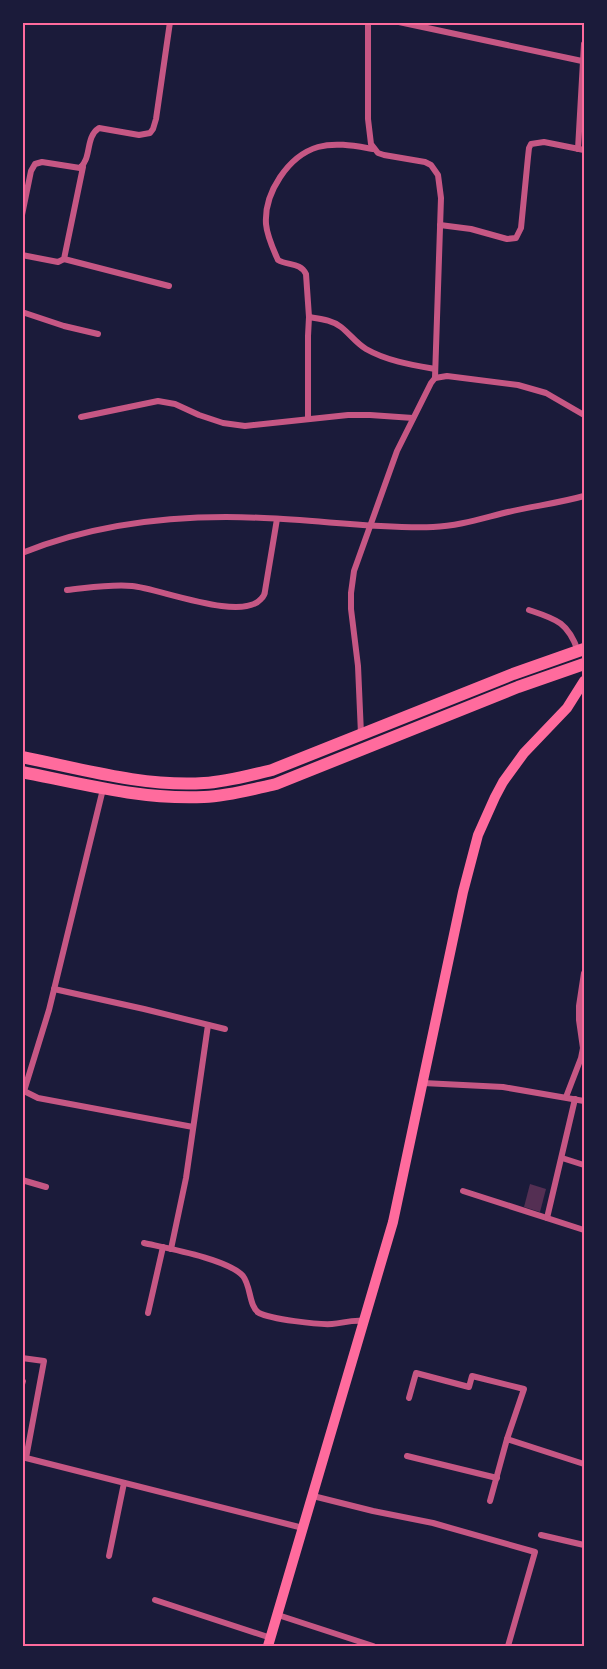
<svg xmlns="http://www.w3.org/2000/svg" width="607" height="1669" font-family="'Asap Condensed',sans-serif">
<rect width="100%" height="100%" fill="#1b1b3a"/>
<!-- building -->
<path fill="#542f53" d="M530,1184L546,1189L540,1212L524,1207Z"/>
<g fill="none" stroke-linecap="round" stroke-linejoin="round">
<!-- service -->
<path stroke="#c65784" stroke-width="4" d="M22,1381H24L22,1388"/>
<!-- minor -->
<g stroke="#c65784" stroke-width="6">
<path d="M368,22V119L371,144L378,153L384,155L425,162L431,165L438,175L441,198L435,378"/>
<path d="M399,22L582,61"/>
<path d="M578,149L584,44"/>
<path d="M22,215L31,171L35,164L42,162L80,168C92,158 85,137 99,128L139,135L150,133L153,129L156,119L170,22"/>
<path d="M440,225L471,229L507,239L516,238L521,228L528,157L529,148L531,144L544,142L584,150"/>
<path d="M22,255L58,262L64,259L83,167"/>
<path d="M64,259L169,286"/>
<path d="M22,312L64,326L98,334"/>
<path d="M309,317C321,319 332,320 341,327C350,334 356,343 366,349C387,361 412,365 435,369"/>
<path d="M81,417L158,401L175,404L199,415L223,423L245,426L348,415H370L413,418"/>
<path d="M308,419V336L309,317L306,274C300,262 288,266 278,260C273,249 267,236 266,224C264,193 288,156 318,147C336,142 355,146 373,149"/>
<path d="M22,553C99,522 182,514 264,518C320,520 377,529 433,527C459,526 483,518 508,512C534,506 559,503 584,496"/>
<path d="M67,590C88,588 110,584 132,586C158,588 241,622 261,599C263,597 265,593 265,591L277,519"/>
<path d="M529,610C556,619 568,622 578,651"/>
<path d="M361,734L358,666L351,609V593L354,571L397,451L431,383L435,378L447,376L518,385L546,393L584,415"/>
<path d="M103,789L49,1010L24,1091L38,1098L193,1127"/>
<path d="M54,989L144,1009L225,1029"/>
<path d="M423,1083L503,1087L584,1101"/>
<path d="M566,1097L581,1058L583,1048L579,1020V1006L584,973"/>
<path d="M562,1158L584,1165"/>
<path d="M22,1180L46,1187"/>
<path d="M463,1191L584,1230"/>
<path d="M547,1218L575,1099"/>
<path d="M144,1243C166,1248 228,1259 243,1276C251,1286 249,1307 259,1313C271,1319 318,1325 332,1324C344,1323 350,1320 363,1321"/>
<path d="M171,1249L186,1178L208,1025"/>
<path d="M148,1313L163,1247"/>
<path d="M22,1358L44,1361L26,1458L303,1528"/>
<path d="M409,1398L416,1373L469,1387L472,1376L524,1389L507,1439"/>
<path d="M407,1456L497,1478"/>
<path d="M313,1496L373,1511L433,1523L535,1552L508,1646"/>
<path d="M490,1501L507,1439L584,1464"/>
<path d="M541,1535L584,1545"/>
<path d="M109,1556L124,1483"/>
<path d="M155,1600L271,1638"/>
<path d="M278,1615L373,1646"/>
</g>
<!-- secondary -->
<path stroke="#ff6b9d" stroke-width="10" d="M268,1646L393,1222L463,892L478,835L495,797L503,782L524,753L567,708L584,681"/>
<!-- trunk -->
<g stroke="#ff6b9d" stroke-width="12">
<path d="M22,757C82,769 144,787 204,783C227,782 250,775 272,770L513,674L584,649"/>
<path d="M22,772C82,784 143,800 204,797C229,796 253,789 276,784L518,687L584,664"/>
</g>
</g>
<!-- border -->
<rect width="607" height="1669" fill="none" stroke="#1b1b3a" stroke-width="48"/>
<rect x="24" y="24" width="559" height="1621" fill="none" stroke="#ff6b9d" stroke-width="2"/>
</svg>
